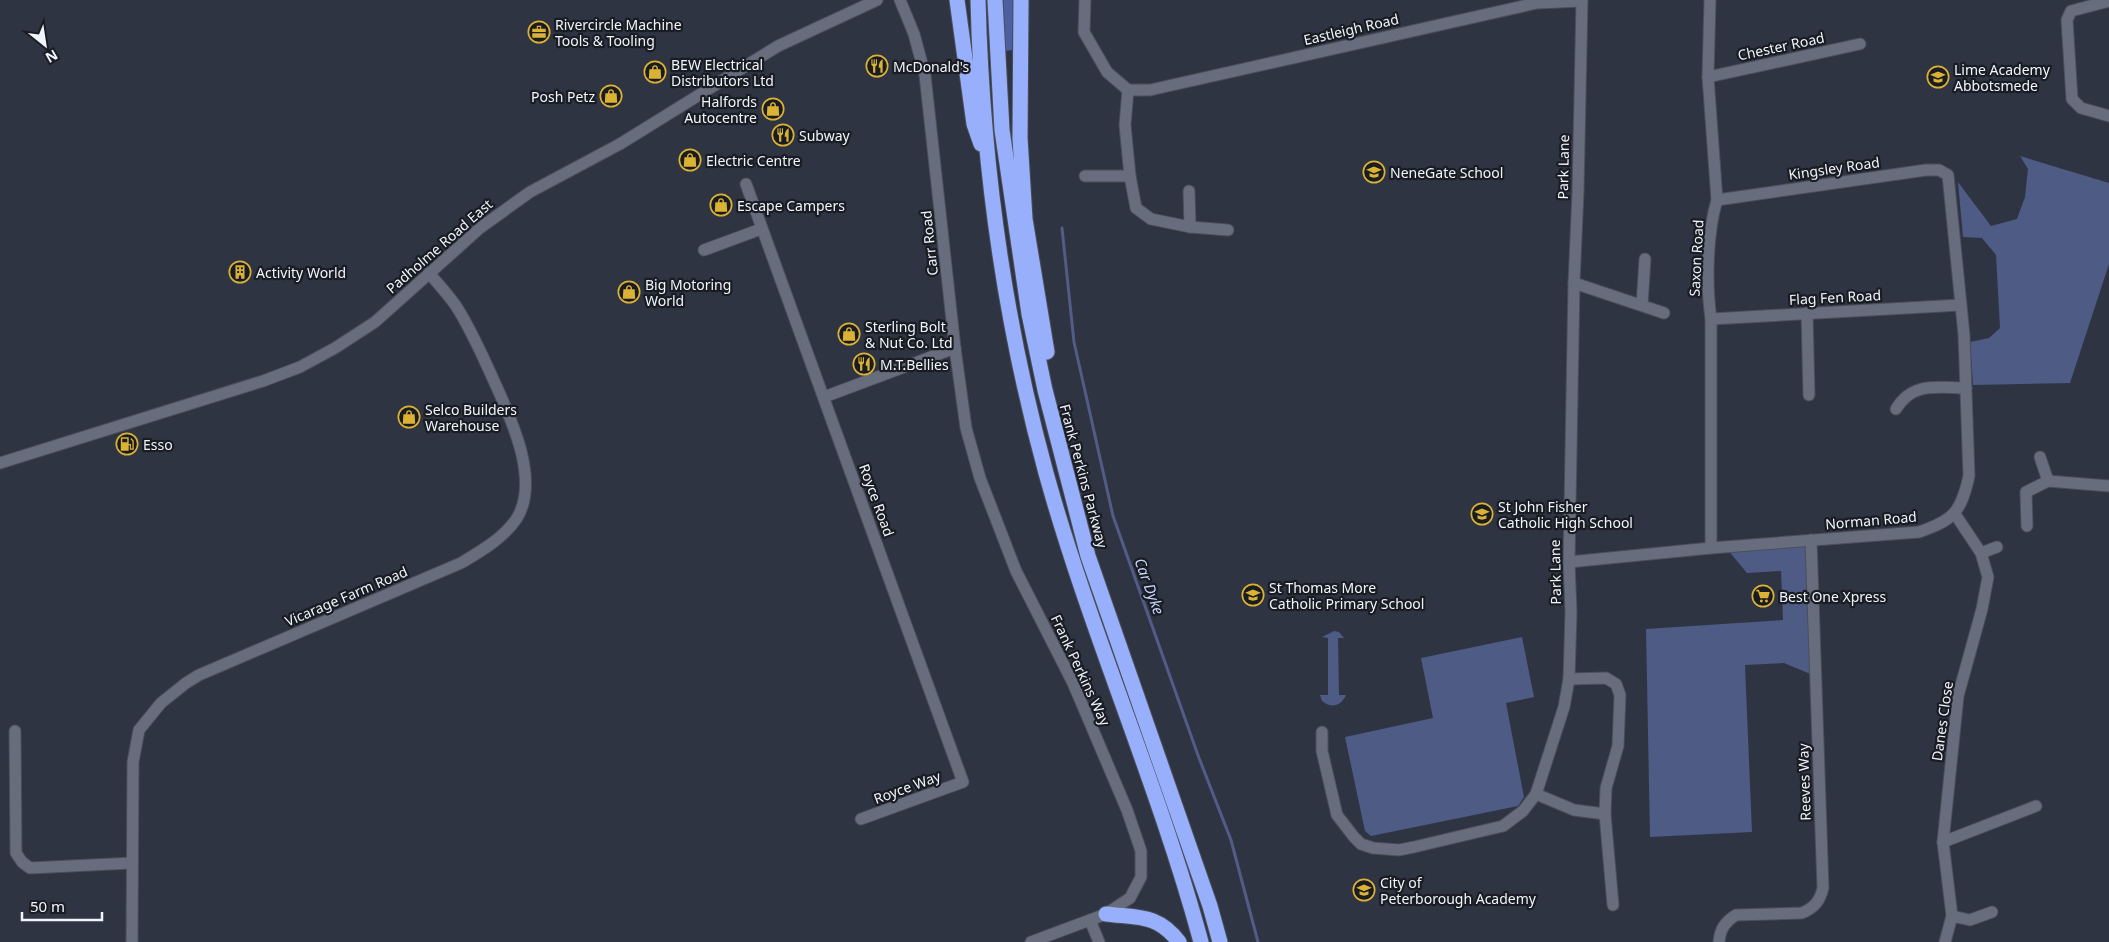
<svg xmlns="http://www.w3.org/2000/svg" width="2109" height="942" font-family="'Noto Sans',sans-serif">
<rect width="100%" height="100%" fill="#2f3442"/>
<!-- green -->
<g fill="#4d5b85">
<path d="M2020,156L2109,183V264L2070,383L1973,385L1970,342L1989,338L2000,328L1996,255L1982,238L1963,237L1958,182L1991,226L2017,219L2025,197L2028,169Z"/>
<path d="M1809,542L1815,676L1784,663L1745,665L1752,832L1650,837L1646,629L1783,620L1781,571L1747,573L1727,549Z"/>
<path d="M1334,631L1339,632L1344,638H1338L1339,695H1346C1341,706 1332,709 1322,701L1320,695H1328V638L1322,637Z"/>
<path d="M1522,637L1534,697L1506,703L1524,797L1518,806L1371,836L1365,831L1345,737L1433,718L1421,658Z"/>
</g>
<!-- forest -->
<path fill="#4b5fa1" d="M1003,0H1014L1012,50L1005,51Z"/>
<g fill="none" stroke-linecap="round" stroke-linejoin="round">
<!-- stream -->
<path stroke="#535b87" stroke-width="3" d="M1062,228L1074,342L1113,516L1199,758L1231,840L1258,942"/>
<!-- minor casing -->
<g stroke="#4b4f5b" stroke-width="13">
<g id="minor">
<path d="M900,0L914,34L925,75L955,348L966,428L980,478L1016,571L1073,683L1127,810L1141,851V877L1130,898L1106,914L1031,942"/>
<path d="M1085,0L1084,32L1107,72L1128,90"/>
<path d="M1710,0L1708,77L1717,200C1707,233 1706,284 1711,319V548"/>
<path d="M2109,1L2071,11L2067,20L2072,99L2081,108L2109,116"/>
<path d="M1708,77L1860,44"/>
<path d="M1128,90H1150L1537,3L1581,1"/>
<path d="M1128,90L1125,125L1130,176L1136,208L1151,219L1190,227L1228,230"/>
<path d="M1085,176H1130"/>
<path d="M746,184L963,782L861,819"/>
<path d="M1189,191L1190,227"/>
<path d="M704,250L761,229"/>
<path d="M1574,283L1664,313"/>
<path d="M1642,305L1645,259"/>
<path d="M1807,313L1809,395"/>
<path d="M1711,319L1960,305"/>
<path d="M824,397L955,348"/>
<path d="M1896,409C1913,381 1937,388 1966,388"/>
<path d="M2040,457L2048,481"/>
<path d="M0,463L263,381L300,367L335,348L375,322L480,228L530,192L620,144L778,46L877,0"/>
<path d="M2027,526L2026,492L2048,481L2109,486"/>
<path d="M1981,553L1997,547"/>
<path d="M1569,562L1711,548L1919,532C1954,520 1961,512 1969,476L1964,335L1948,175L1939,170H1926L1717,200"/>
<path d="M1569,679L1606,678L1616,684L1620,695L1618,746L1606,788L1605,814L1613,905"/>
<path d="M15,731L16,853L22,862L30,868L132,863"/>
<path d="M1322,732V751L1337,815L1354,837L1361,844L1373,848L1399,850L1414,847L1503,826L1523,811L1536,794L1564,707L1569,679L1571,612L1569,562L1574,283L1578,192L1582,0"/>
<path d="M1536,794L1574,810L1605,814"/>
<path d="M1943,842L2036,806"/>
<path d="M1952,916L1970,920L1992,912"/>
<path d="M1090,920L1099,942"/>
<path d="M132,942L133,762L139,730L161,703L186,683L199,675L461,563C481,551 504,538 517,518C542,477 506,408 489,370C479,348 469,326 456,306C448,294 438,284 429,273"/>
<path d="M1719,942C1720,929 1725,922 1736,915L1802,913C1814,908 1820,901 1823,888L1811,540"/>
<path d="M1945,942L1952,916L1943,842L1958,696L1982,609L1988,577L1981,553L1955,514"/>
</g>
</g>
<!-- highway casing -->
<g stroke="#4b4f5b" stroke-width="17">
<g id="highway">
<path d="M957,0L974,124L981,144"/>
<path d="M978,0C982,159 1004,320 1046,473C1090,632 1158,783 1201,942"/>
<path d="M995,0L1002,130L1029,314L1045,390L1088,556L1210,906L1220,942"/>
<path d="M1021,0L1020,138L1025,219L1047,352"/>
<path d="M1106,914C1139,918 1158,914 1179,942"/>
</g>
</g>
<!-- minor -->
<use href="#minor" stroke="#686d7d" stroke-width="11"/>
<!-- highway -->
<use href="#highway" stroke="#98b0fb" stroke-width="15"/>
</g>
<!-- icons -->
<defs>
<g id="office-ring" transform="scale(1.125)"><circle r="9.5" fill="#191c22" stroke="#dbb233" stroke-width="1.5"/><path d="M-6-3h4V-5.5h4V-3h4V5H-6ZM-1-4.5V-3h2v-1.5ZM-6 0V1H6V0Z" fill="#dbb233"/></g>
<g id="restaurant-ring" transform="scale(1.125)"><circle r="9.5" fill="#191c22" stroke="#dbb233" stroke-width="1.5"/><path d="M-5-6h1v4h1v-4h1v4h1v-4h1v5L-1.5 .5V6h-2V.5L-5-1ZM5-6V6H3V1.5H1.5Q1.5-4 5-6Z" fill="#dbb233"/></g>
<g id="shop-ring" transform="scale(1.125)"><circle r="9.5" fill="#191c22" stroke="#dbb233" stroke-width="1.5"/><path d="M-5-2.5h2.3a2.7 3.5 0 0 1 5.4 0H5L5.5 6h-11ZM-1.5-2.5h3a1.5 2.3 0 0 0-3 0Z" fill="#dbb233"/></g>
<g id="school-ring" transform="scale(1.125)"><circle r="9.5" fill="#191c22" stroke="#dbb233" stroke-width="1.5"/><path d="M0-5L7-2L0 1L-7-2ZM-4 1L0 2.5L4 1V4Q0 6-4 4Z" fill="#dbb233"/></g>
<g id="building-ring" transform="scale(1.125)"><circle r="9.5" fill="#191c22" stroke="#dbb233" stroke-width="1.5"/><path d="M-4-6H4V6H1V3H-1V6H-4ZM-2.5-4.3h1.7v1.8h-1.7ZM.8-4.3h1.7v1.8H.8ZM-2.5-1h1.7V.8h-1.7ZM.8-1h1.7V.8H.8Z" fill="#dbb233"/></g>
<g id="fuel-ring" transform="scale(1.125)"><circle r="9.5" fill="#191c22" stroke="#dbb233" stroke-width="1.5"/><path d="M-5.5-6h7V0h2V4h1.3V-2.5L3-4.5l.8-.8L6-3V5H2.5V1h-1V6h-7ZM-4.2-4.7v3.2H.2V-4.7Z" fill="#dbb233"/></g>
<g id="supermarket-ring" transform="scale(1.125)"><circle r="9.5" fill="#191c22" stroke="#dbb233" stroke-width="1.5"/><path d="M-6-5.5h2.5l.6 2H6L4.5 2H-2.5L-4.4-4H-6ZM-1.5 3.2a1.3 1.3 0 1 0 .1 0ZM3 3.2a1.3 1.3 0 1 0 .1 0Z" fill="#dbb233"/></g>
</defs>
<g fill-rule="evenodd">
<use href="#office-ring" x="539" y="32"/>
<use href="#restaurant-ring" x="877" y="66"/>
<use href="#shop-ring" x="655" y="72"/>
<use href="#school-ring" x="1938" y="77"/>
<use href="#shop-ring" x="611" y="96"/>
<use href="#shop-ring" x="773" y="109"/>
<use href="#restaurant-ring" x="783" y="135"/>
<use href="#shop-ring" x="690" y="160"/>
<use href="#school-ring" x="1374" y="172"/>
<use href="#shop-ring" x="721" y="205"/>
<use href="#building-ring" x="240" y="272"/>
<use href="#shop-ring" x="629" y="292"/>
<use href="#shop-ring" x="849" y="334"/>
<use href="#restaurant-ring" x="864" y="364"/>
<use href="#shop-ring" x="409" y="417"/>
<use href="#fuel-ring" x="127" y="444"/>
<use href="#school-ring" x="1482" y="514"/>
<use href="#school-ring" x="1253" y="595"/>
<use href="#supermarket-ring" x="1763" y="596"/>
<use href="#school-ring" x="1364" y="890"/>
</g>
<g text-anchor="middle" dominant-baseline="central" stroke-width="4.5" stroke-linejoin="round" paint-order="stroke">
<!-- poi labels -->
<g font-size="14" fill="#f0f4fd" stroke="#191c22" text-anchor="start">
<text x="555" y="24">Rivercircle Machine<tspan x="555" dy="16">Tools &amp; Tooling</tspan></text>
<text x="671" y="64">BEW Electrical<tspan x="671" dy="16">Distributors Ltd</tspan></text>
<text x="893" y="66">McDonald's</text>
<text x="1954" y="69">Lime Academy<tspan x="1954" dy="16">Abbotsmede</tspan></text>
<text x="595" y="96" text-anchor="end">Posh Petz</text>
<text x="757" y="101" text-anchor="end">Halfords<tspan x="757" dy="16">Autocentre</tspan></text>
<text x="799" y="135">Subway</text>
<text x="706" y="160">Electric Centre</text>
<text x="1390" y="172">NeneGate School</text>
<text x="737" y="205">Escape Campers</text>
<text x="256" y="272">Activity World</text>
<text x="645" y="284">Big Motoring<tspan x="645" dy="16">World</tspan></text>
<text x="865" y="326">Sterling Bolt<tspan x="865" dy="16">&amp; Nut Co. Ltd</tspan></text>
<text x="880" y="364">M.T.Bellies</text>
<text x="425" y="409">Selco Builders<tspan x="425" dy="16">Warehouse</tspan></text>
<text x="143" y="444">Esso</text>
<text x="1498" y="506">St John Fisher<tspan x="1498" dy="16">Catholic High School</tspan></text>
<text x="1269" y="587">St Thomas More<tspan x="1269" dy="16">Catholic Primary School</tspan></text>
<text x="1779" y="596">Best One Xpress</text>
<text x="1380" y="882">City of<tspan x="1380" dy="16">Peterborough Academy</tspan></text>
</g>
<!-- street labels -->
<g font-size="14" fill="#f0f4fd" stroke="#191c22">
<text transform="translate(1351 29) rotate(-13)">Eastleigh Road</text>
<text transform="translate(1781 46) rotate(-12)">Chester Road</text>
<text transform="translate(1563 167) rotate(-89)">Park Lane</text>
<text transform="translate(1834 168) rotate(-8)">Kingsley Road</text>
<text transform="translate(929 243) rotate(-96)">Carr Road</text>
<text transform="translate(439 246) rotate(-41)">Padholme Road East</text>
<text transform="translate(1696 258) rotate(-87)">Saxon Road</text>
<text transform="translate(1835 297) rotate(-3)">Flag Fen Road</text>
<text transform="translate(1084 476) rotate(75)">Frank Perkins Parkway</text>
<text transform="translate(877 500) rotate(70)">Royce Road</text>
<text transform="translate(1871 520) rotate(-5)">Norman Road</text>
<text transform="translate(1555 572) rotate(-91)">Park Lane</text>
<text transform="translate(346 596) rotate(-23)">Vicarage Farm Road</text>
<text transform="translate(1081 670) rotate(65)">Frank Perkins Way</text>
<text transform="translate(1942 721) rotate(-82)">Danes Close</text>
<text transform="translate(1804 782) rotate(-92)">Reeves Way</text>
<text transform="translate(907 787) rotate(-20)">Royce Way</text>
</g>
<!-- water labels -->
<g font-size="15" font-style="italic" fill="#c6d3fa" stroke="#191c22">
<text transform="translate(1150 586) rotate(70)">Car Dyke</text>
</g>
</g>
<!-- north arrow -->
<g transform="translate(45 45) rotate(150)" stroke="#191c22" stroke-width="4" paint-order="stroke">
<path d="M0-4L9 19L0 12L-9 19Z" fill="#f0f4fd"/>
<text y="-8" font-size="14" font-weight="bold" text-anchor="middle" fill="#f0f4fd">N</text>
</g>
<!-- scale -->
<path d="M22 912v8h80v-8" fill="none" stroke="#f0f4fd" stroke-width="2.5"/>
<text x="30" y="912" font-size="15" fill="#f0f4fd" stroke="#191c22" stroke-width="4" paint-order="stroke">50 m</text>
</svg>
